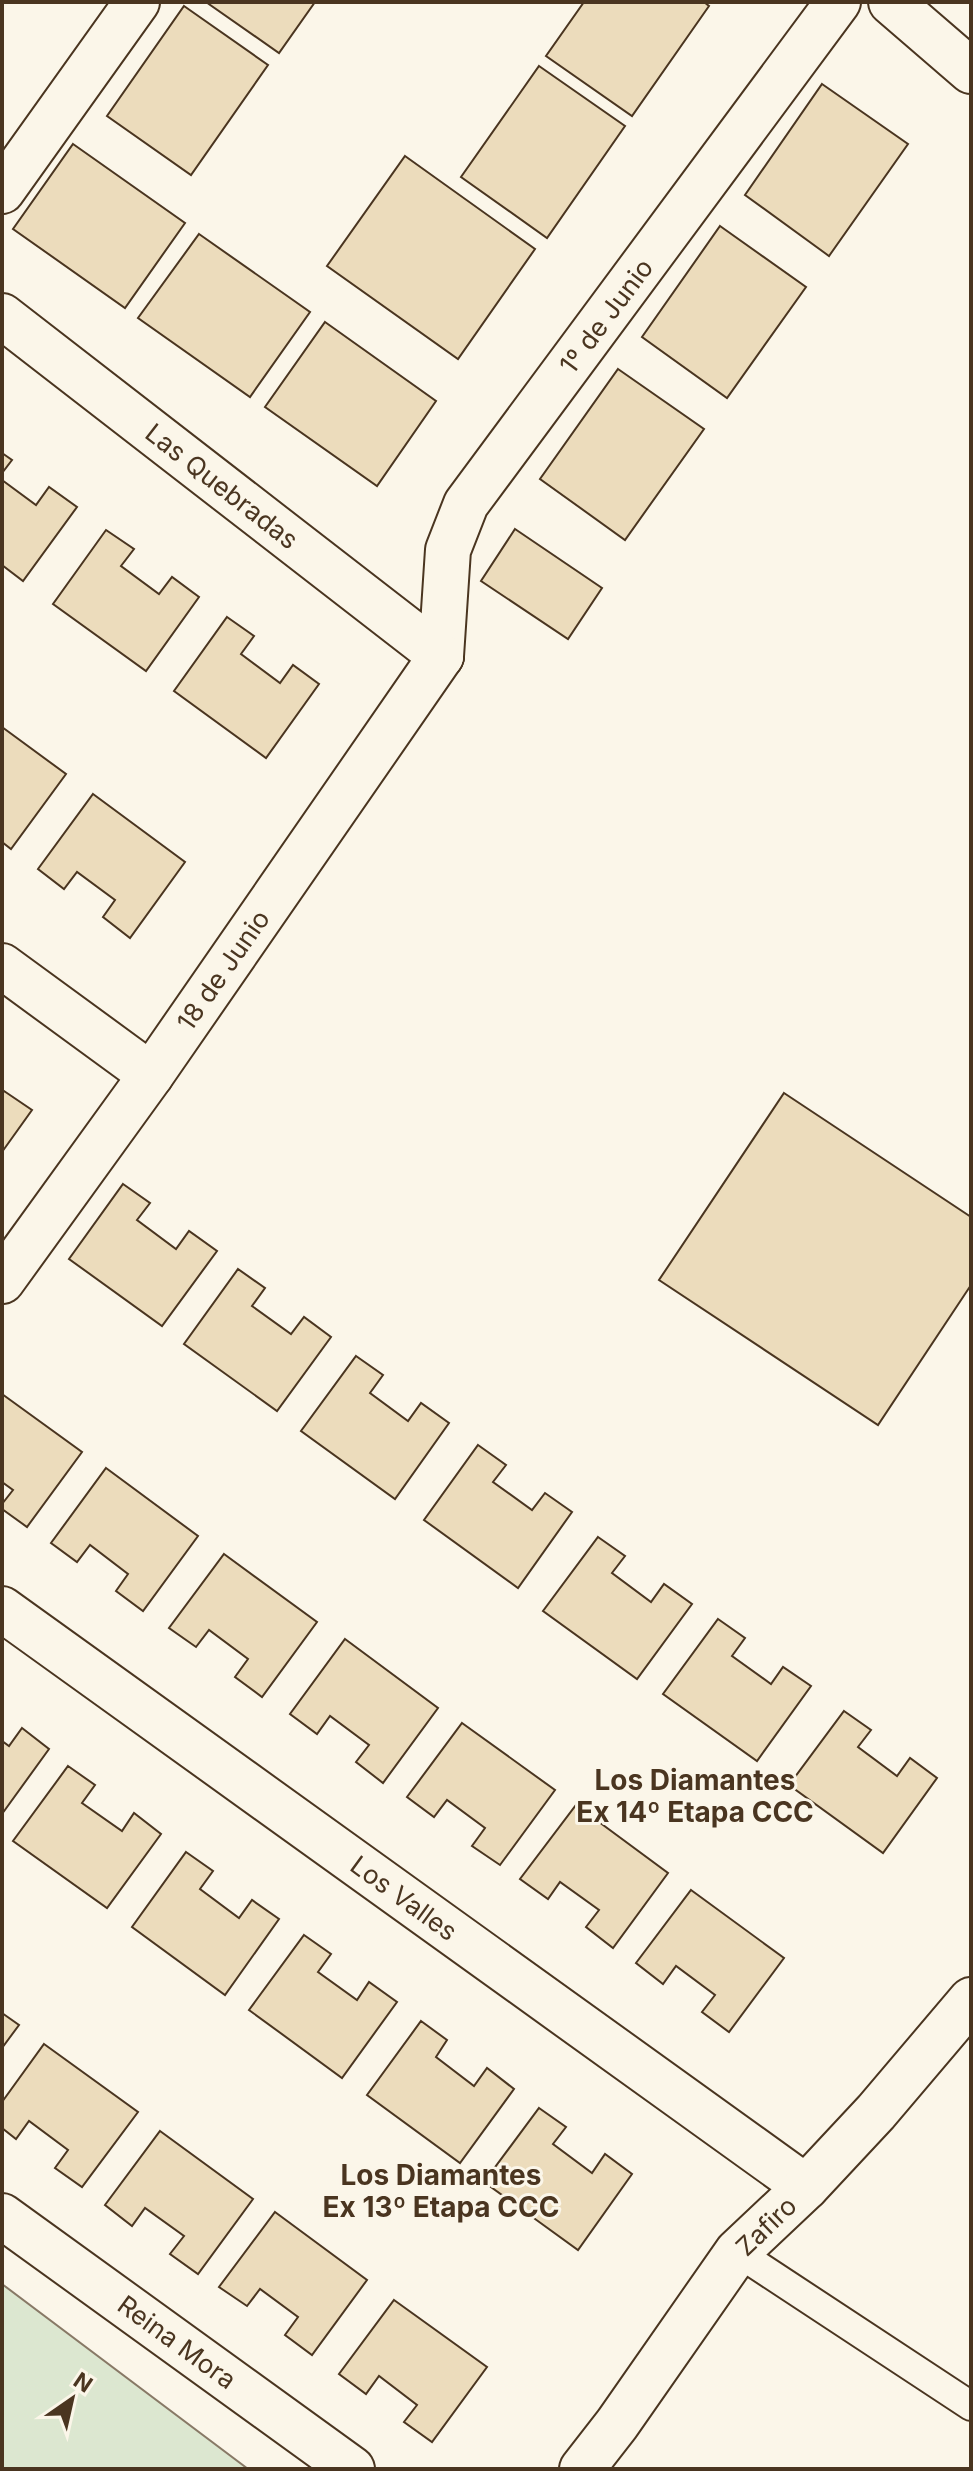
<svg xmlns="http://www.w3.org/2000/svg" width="973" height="2471" font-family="Inter,sans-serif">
<rect width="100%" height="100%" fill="#fbf6e9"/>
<!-- green -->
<path fill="#dce7d0" stroke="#887966" stroke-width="2" d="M2,2284L248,2469H2Z"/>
<!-- building -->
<g fill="#ecdcbc" stroke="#4a3520" stroke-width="2">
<path d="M206,2H315L279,53Z"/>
<path d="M584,2H704L709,6L632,116L546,56Z"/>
<path d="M184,6L268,65L191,175L107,116Z"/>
<path d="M539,66L625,126L547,238L461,177Z"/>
<path d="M822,84L908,144L829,256L745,195Z"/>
<path d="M73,144L185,223L125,308L13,229Z"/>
<path d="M405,156L535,249L458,359L327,266Z"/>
<path d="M720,226L806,287L727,398L642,337Z"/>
<path d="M199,234L310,312L250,397L138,318Z"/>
<path d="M325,322L436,401L377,486L265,407Z"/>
<path d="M618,369L704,429L625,540L540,479Z"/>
<path d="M2,453L12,460L2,473Z"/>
<path d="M2,480L36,505L49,487L77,507L23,581L2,565Z"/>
<path d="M515,529L602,588L568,639L481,581Z"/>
<path d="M106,530L134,549L121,566L159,594L172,577L199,597L146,671L53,604Z"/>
<path d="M227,617L254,636L241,654L280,683L293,665L319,684L266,758L174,691Z"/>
<path d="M2,727L66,774L11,849L2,842Z"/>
<path d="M93,794L185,862L130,938L103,917L115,900L77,872L64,889L38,869Z"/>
<path d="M4,1091L32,1110L2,1152V1094Z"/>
<path d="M784,1093L971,1217V1285L878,1425L659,1280Z"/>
<path d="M123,1184L150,1203L137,1220L176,1249L189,1231L217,1251L162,1326L69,1259Z"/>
<path d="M238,1269L265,1288L252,1306L291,1334L304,1317L331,1337L277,1411L184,1344Z"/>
<path d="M356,1356L383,1375L370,1393L408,1421L421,1403L449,1423L395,1499L301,1431Z"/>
<path d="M2,1394L82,1452L27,1527L2,1509V1504L13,1490L2,1482Z"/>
<path d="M478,1445L506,1465L493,1482L532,1510L545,1493L572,1512L518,1588L424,1520Z"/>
<path d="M106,1468L198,1536L143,1611L116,1591L128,1574L90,1545L77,1562L51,1543Z"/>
<path d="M598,1537L625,1556L612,1573L651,1602L664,1584L692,1604L637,1679L543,1611Z"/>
<path d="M224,1554L317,1622L262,1697L235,1677L248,1659L209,1630L196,1647L169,1628Z"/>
<path d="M718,1619L745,1638L732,1656L771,1684L783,1667L811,1686L757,1761L663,1694Z"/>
<path d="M345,1639L438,1708L383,1783L356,1762L369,1745L330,1716L317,1734L290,1714Z"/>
<path d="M844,1711L871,1730L858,1747L897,1776L910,1758L937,1778L883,1853L789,1785Z"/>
<path d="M462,1723L555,1790L500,1865L472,1846L485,1828L447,1800L434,1817L407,1797Z"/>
<path d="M22,1728L49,1749L2,1814V1741L9,1746Z"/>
<path d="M68,1766L95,1785L82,1803L122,1831L134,1813L161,1834L107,1908L13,1841Z"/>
<path d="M576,1805L668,1873L613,1948L586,1927L599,1910L560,1882L548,1899L520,1879Z"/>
<path d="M186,1852L213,1871L200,1889L239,1918L252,1900L279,1919L225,1995L132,1927Z"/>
<path d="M691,1890L784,1958L729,2032L702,2012L715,1995L676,1966L663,1984L636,1963Z"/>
<path d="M304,1935L331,1954L318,1972L357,2000L369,1982L397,2002L342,2078L249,2010Z"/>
<path d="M2,2013L19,2025L2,2048Z"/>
<path d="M421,2021L447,2040L436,2057L474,2086L487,2068L514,2089L460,2163L367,2095Z"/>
<path d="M44,2044L138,2112L82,2187L55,2168L68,2150L29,2121L16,2139L2,2128V2102Z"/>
<path d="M539,2108L566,2127L553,2144L592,2173L605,2154L632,2174L578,2250L484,2182Z"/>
<path d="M160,2131L253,2199L198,2274L170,2254L184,2236L145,2208L132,2226L105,2205Z"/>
<path d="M275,2212L367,2280L312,2355L285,2335L298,2317L260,2289L247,2306L219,2287Z"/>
<path d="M394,2300L487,2367L432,2442L404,2422L417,2405L379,2376L366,2394L339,2374Z"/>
</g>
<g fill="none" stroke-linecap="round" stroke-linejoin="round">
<!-- lane casing -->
<g stroke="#4a3520" stroke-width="32">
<path id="lane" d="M737,2252L971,2406"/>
</g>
<!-- street casing -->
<g stroke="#4a3520" stroke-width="48">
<g id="street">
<path d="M891,2L971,71"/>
<path d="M2,191L137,2"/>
<path d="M2,316L441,656"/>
<path d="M441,656L448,550L466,504L838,2"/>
<path d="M2,966L151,1075"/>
<path d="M2,1281L151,1075L441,656"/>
<path d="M2,1609L806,2187"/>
<path d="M2,2216L352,2469"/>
<path d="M582,2469L617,2424L737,2252L806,2187L876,2112L971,2000"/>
</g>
</g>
<!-- lane -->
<use href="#lane" stroke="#fbf6e9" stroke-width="28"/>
<!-- street -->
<use href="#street" stroke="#fbf6e9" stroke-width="44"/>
</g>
<g text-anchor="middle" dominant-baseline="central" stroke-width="6" stroke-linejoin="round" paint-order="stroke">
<!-- street labels -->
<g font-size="26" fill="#4a3520" stroke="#fbf6e9">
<text transform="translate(606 316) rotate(-53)">1º de Junio</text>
<text transform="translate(222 486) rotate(38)">Las Quebradas</text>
<text transform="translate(223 970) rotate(-55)">18 de Junio</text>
<text transform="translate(404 1898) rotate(36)">Los Valles</text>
<text transform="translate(766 2226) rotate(-44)">Zafiro</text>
<text transform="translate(177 2342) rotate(36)">Reina Mora</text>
</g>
<!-- neighbourhood labels -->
<g font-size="28" font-weight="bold" fill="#4a3520" stroke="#fbf6e9">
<text x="695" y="1780">Los Diamantes<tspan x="695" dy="32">Ex 14º Etapa CCC</tspan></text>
<text x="441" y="2175">Los Diamantes<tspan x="441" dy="32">Ex 13º Etapa CCC</tspan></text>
</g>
</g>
<!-- border -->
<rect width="973" height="2471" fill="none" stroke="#4a3520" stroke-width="8"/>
<!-- north arrow -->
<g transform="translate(72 2399) rotate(34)" stroke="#fbf6e9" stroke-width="6" paint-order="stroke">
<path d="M0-6L14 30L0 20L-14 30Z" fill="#4a3520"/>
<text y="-12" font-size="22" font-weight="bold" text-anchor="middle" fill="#4a3520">N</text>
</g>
</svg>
